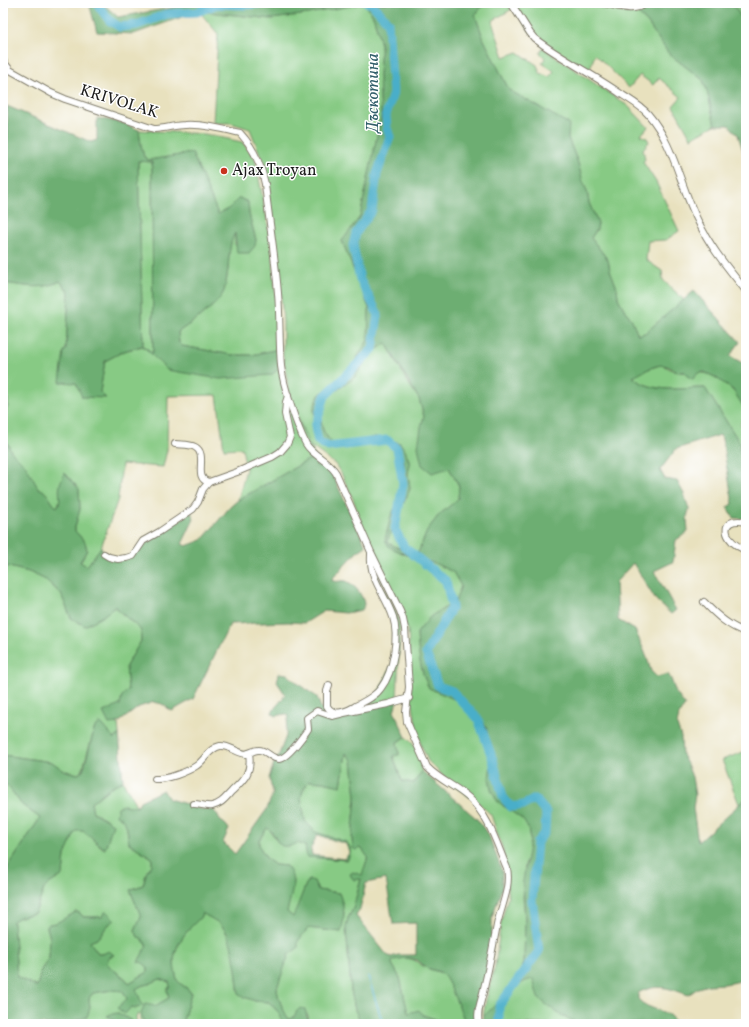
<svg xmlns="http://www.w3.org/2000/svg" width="749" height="1027" font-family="Vollkorn,serif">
<rect width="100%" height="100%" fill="#fff"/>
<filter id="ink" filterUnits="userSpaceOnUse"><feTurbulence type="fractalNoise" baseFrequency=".025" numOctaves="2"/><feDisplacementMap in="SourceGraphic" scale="8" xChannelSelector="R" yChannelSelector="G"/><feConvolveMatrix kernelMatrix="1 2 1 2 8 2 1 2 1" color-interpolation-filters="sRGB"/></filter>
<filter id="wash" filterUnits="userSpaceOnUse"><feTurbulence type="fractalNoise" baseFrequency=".012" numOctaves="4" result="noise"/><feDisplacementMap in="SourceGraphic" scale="16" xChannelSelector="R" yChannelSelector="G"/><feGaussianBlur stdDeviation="0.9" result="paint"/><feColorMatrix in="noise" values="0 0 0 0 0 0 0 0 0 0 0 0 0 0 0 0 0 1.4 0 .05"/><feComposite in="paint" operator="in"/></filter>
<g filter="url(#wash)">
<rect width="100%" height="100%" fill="#e8e1be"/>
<!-- green -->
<g fill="#87ca84" stroke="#527350">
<path d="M365,3L374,18L381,45L379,75L381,117L360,217L342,241L369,308L368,340L354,363L337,381L319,395L314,408L316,436L321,443L338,449L364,446L381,442L391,443L400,451L404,461L403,491L391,516L385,540L400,552L411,557L434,563L453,572L461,586L455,602L431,616L417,633C418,653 420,670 429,688L455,699L462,703L470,709L485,724L489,749L494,756L491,764L503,806L523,819L528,828L530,840L529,851L525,865L523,897L525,920L524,963L519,973L495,1005L483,1017L486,1000L495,966L501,922L508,897L503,850L491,815L481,805L447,781L444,777L428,761L421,745L416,723L412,701L408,630L373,554L353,499L342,475L335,464L309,445L290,398L283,355V322L279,267L264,164L250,129L231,123H213L218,34L199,11L272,19L308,14Z"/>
<path d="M485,3H504L512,9L492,21L504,57L518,52L537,65L540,73L549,77L554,71L542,63L545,58L540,53L543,48L628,106L648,127L641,135L647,138L649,142L643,149L645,159L643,162L656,182L679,231L666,240L648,241L646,260L662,271L663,280L684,300L645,333L638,335L635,330L632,320L624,309L618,298L617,288L610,270L608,260L591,238L597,229L598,223L589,203L587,191L583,182L578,163L568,138V124L509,90L484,40L475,15Z"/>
<path d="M513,3H579L620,12L638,14L647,22L669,54L703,80L707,91L715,125L691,138L673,106L681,97L659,78L653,85L640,75L629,88L595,54L589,72L546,46L530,32Z"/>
<path d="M732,3H746V25Z"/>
<path d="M139,130L205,134L242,142L255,158L267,220L273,258L279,349L252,355H233L182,346L179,343L178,332C194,321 212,310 223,293C226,287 227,276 228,269C229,256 229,243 235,232V245L256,240L249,214L248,202L239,198L228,209L218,214L192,153L149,160L144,157L141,145Z"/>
<path d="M3,131H8L5,161L3,160Z"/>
<path d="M138,161L152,162L153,353L147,349L167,370L279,369L284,393L315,456L238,500L246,469L242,448L224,449L217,395L168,396L167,450L163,467L122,464L118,499L101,547L87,566L80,563L87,550L85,542L75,531V527L80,509L79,489L64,472C64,478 61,483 60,489C59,495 61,498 58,505L56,507C49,500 48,491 38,488L19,460L11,451L5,437V412L8,406L5,395H3V283C24,285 41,291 60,281L69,292L66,350L76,383L105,398L100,392L105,361L124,351L143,346Z"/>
<path d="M386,343L407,381L419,399L424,417L421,427L449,468L459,486L458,499L439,515L428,529L418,553L409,552L392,545L388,542V539L410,489L408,473L410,464L408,457L400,443L375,437L350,443L334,444C317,429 320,416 326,396L337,390L354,378L371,354Z"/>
<path d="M660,365C667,366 669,369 674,371C678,373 698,373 703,373C711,373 726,384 732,390C738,395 742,404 746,411V414L740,424L746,431V460H744L739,449L740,443L705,388C682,388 653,394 633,377L646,370Z"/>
<path d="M3,565L13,568L29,572L46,580L61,594L71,618L85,625L103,616L116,606L118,610L141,630V641L126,666L128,690L122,696L120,705L109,723H118L119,734L115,739L95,727L82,771L78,774L63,770L52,762L3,755Z"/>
<path d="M373,565L396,612L400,626L397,701L358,708L377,695L393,662L395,620L375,576Z"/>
<path d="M406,737L413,744L421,760L420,766L422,771L414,783L402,781L393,756L399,754L397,742Z"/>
<path d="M746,751V798L739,804L722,760Z"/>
<path d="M346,753L352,760L356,797L352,838L353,848H361L368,857L362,875L353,873L361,879L353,909L348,918L346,928L351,990L355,1010L362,1024H309L308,1015L297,1011L293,1019H289C284,1014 277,996 277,988L289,953L308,928L341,932L344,913L339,893L317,890L314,881L306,884L294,918L287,912L291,894L293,881L286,866L275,865L267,859L259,846V840L267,828L269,829L279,844L298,843L306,846L307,857L348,860C350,853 352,847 346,842L315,832L305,821L301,797L303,790L309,781L323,782L341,786Z"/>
<path d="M123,781L137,807L123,819L126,823L129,843L152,858V865L147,871L143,885L130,890L141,916L135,930L138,937L141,938L148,945L143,953L142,962L148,968V972L129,983C123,974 112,971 106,963L109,957L114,955L98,953L89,942L97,939L109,924L115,920L102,917H83L80,913L76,912L56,924H49L47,927L50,938L49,958L41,970L38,987L17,977L13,921L20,917L35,913L44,889L49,884L63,875L65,855L76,830L83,831L104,849L106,819L93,812L91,803L112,786Z"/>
<path d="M3,784L8,786L22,805L40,818L3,875Z"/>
<path d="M202,913C208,917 218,921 222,926C236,945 236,973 239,995L255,1001L269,1002L280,1014L282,1024H182L191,993C188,987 181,986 177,980C176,978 176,974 175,971C170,949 185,932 200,918Z"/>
<path d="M405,958C417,959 418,964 427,968C433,971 440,971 444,976C449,981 465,1018 466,1024H449L423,1015L408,1014L400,978L392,964L393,960Z"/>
<path d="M160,979L169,982L170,986L167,990L169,998L141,1014L146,1024H143L138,1013L136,1018L137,1024H133L132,1021L118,1013L108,1016L114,1019L115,1024H68L77,1020L82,1019L90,1008L89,998L93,993L112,990H123L131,1007L137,1008L136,989L141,986L149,984Z"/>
<path d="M533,979L556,1012L579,1024H499C501,1018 501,1011 503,1005C507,992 520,981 533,979Z"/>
</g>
<!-- forest -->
<g fill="#6dae72" stroke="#446547" fill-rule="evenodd">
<path d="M89,3H102L118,17L200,3H365L308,14L272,19L199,11L134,34L97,32Z"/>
<path d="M365,3H485L475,15L484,40L509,90L569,124L568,138L578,163L583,182L587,191L589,203L598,223L597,229L591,238L608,260L610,270L617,288L618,298L624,309L632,320L638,335L645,333L694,291L740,342L730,356L746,365V411L733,390L715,377L704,372L698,373L693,379L687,376L685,372C672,372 676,370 667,366C657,362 642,373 633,377C652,394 682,388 705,388L740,443L739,449L744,460H746V519L734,518L727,507L733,504L722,439L720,435L676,449L660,470L665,479L677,481L684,494L689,509L687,517L688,532L676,540L673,562L654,571L676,610L671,614L655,599L633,563L616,582L618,620L635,630L646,655L651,671L657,677L668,674L671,679L676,693L685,705L679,715L677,725L681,737L682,755L687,764L692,777L695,795L693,808L698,842L746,798V980L725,984L708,985L698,988L688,995C669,988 657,983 638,993V999C649,1012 670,1008 676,1024H579L556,1012L538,998L533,979C520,981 507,992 503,1005C501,1011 501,1018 499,1024H484L483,1017L495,1005L519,973L524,963L525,920L523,881L530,839L528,828L523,820L497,801L491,789L489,778L491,764L494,756C487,745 489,737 486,726C484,722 480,720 477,717C460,699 450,698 429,688C420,670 418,653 417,633L431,616L455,602L461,586L453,572L434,563L411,557L389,547L385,540L391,516L403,491L404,461L400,451L391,443L381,442L364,446L338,449L324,448L316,436L314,408L319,395L337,381L354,363L368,340L369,308L342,241L360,217L381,117L379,75L381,45L374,18ZM386,343L419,399L424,416L421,427L418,447L422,465L432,473L449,468L459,486L458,499L439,515L428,529L418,553C407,550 398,551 388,542V539L410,489L408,473L410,464L405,450L400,443L387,439L375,437L350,443L334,444C317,430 320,416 326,396L337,390L354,378L371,354Z"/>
<path d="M652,3H732L746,25V160L738,135L729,125H715L707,91L703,80L669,54L647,22L638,14L648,8Z"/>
<path d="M7,106L91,142L97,140V118L123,123L139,130L141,145L144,157L149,160L192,153L218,214L228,209L239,198L248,202L249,214L256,240L255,246L249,253H237L235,233C229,244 229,257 228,269C227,276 226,284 224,291C218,306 191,323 178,332L179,343L182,346L233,355H252L279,349V369L271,375L220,379L167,370L145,348L141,346L124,351L105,361L100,392L106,398L82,397L76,383L60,382L64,351L66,350L69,292L60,281C41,291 24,285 3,283V160H5L8,131ZM138,161L152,162L153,353L143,346Z"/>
<path d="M3,395H5L8,400V406L5,413V437L11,451L26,466L38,488C48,491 49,500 56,507L59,505C61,497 58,492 60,484C61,479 64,477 64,472L79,489L80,509L75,527V531L85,542L87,550L80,562L87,566L101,547L104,552L118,559L126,558L142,546L191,512L194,519L182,544L186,546L202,540L230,507L238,500L315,456L331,472L366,546L357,552L331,580C336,583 341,580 346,581C354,584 363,595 364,604C364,604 363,609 362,610L346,613L324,611L305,623L288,622L230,624L193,699L172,711L162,704L154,702L139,707L118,723L109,724L103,712L120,705L122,696L128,690L126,666L141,641V630L118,610L116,606L103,616L85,626L71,618L61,594L46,580L29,572L13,568L3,565Z"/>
<path d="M279,673L287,674L301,686L317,697L321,708L333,716L397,701L394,711L406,737L397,742L399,755L393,756L402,781L414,783L422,771L477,819L489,836L502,871V888L492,917V950L476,1024H466L450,986L444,975L440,972L427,968L417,960L410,958H405L393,960L392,964L400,978L408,1013L419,1010L423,1015L449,1024H362L355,1010L351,990L346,928L348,918L353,909L361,879L354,880L352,878L350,874L353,872L362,875L368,857L361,848L355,850L353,848L352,838L356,797L352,760L346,753L341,786L323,782L309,781L303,790L301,797L305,821L315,832L346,842C352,847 350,854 348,860L307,857L305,846L298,843C274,854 280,836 267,828L259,840V846L267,859L275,865L286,866C299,879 290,897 287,912L293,917L306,884L309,880L314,881L318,890L339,893C345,907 345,918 341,932L308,928L298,941V948L289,954L277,988C277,996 284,1013 289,1019L293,1018L297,1011L300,1008L305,1009L309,1024H282L280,1014L269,1002L255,1001L239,995C237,979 234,935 220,924C215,920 208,917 202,913L200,918C185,932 170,949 175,971C176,974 176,978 177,980C181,986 188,987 191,993L182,1024H146L141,1014L145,1004L155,1006L169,998L167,990L170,986L169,982L160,979L149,984L141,986L136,989L143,1006L137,1008L131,1007L125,1014L117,1008L127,999L123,991L112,990L93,993L89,998L90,1008L87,1017L77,1020L68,1024H3V875L40,818L22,805L8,786L3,784V755L52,762L63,770L78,774L83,771L95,727L101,723L115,739L119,734L123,781L112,786L91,803L93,812L113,824L105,849L83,831H76L65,855L63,875L49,884L44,889L35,913L20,917L13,921L17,977L37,987L41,970L49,958L50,938L47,927L49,924L56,923L76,912L80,913L83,917H102L106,911L115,920L109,924L97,939L90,942L98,953L102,954L109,951L114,955L109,957L107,963C112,971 122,974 129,983L148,972V968C145,964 142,962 138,962L147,945L141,938L138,937L135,930L141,916L130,890L143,885L147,871L152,865V858L129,843C127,830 129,822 116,815L118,807L123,805L137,807L140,801L163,790L169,799L193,806L199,809H213L222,822L225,824L229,829L223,842L235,854L267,809L273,793L269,778L274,763L278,757L286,736V728L289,716L285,714L276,716L272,713C276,704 282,702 285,694L277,682ZM317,835L346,844L349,853L345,859L312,855L311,849ZM386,879L393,924L416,923V955H398L391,957L387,955L356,916L360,909L366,883Z"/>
<path d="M118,1013L132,1021L133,1024H115L114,1019L107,1016L111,1014Z"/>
</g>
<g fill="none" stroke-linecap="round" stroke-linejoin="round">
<!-- stream -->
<path stroke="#4aaec9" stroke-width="1.5" d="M368,976L383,1024"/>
<!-- river -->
<g stroke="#4aaec9" stroke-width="9">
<path d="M99,3L100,8L110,21L120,27L137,25L167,14L197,12L217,4L244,5L265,3"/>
<path d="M368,3L372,4L388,22L393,93L386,115L387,128L390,137L377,174L372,210L356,233L353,245L360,280L378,314L373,349L325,396L315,427L318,441L328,447L387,440L397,448L403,484L395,529L404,547L446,581L452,607L426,653L438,686L452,691L478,719L493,760L503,797L511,807L524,805L535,799L546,812L545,832L537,842L532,900L539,951L499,1006V1024"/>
</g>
</g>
</g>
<g filter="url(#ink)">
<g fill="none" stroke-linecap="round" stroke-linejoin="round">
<!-- minor casing -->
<g stroke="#827e6d" stroke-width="8">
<g id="minor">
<path d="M511,3L530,33L534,38C561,59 593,74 621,94C630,100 641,106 648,114C674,144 680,186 698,221C710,247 728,268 746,291"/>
<path d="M604,3C618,6 634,13 646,3"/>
<path d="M3,61L10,70L51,93L65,99L154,129C165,129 175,125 185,125C203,124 223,129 240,133C254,148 261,164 265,184C269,220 275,256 278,293C280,317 279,342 281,366C283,385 297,427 306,444C313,456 328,460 336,473L371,552L400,611L403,619L405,629L409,687L406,712L407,722L427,767C439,780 456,786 469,798C489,816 497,845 507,868C511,888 501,906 497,925C493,946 489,967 484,988C482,1000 476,1011 479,1024"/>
<path d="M175,444C181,445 189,444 195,447C209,454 192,479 209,482"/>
<path d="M746,522C717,516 723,542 746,550"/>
<path d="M104,554L109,557L118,559L126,558L133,556L143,541L159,532L193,509L198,502L203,489L209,482L237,472L272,457L280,452L287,444L290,437L285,414L286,402L288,396"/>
<path d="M704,602C716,615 729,627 746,632"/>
<path d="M329,685L327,691V706C333,717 345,712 354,707C363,702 375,697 381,688C394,671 399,636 393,617C385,593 369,580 371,554"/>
<path d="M155,779C166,780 187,772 196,766C205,760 209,748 220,746C229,745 237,753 246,754C250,753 254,750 258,750C266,749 271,759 279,759C287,758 301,739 306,732L308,729L307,718L317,711L332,716L344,713L388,704L409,698"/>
<path d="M194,804C200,804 207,807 212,806C222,804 226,797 232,791C245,779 252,772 249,753"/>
</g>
</g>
<!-- minor -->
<use href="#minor" stroke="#fff" stroke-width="6"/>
</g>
</g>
<!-- markers -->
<circle fill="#c8321e" stroke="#fff" stroke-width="1.5" cx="224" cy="171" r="4"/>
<g text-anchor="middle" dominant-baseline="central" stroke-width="3" stroke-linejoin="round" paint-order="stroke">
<!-- street labels -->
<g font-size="16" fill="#1c1c1c" stroke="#fff">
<text transform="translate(119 102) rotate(17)">KRIVOLAK</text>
</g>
<!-- poi labels -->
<g font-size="16" fill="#1c1c1c" stroke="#fff" text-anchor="start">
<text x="232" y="171">Ajax Troyan</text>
</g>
<!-- water labels -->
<g font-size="17" font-style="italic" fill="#315e6a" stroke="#fff">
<text transform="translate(373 93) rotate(-90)">Дъскотина</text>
</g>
</g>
<!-- margin -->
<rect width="749" height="1027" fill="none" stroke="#fff" stroke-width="16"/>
</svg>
